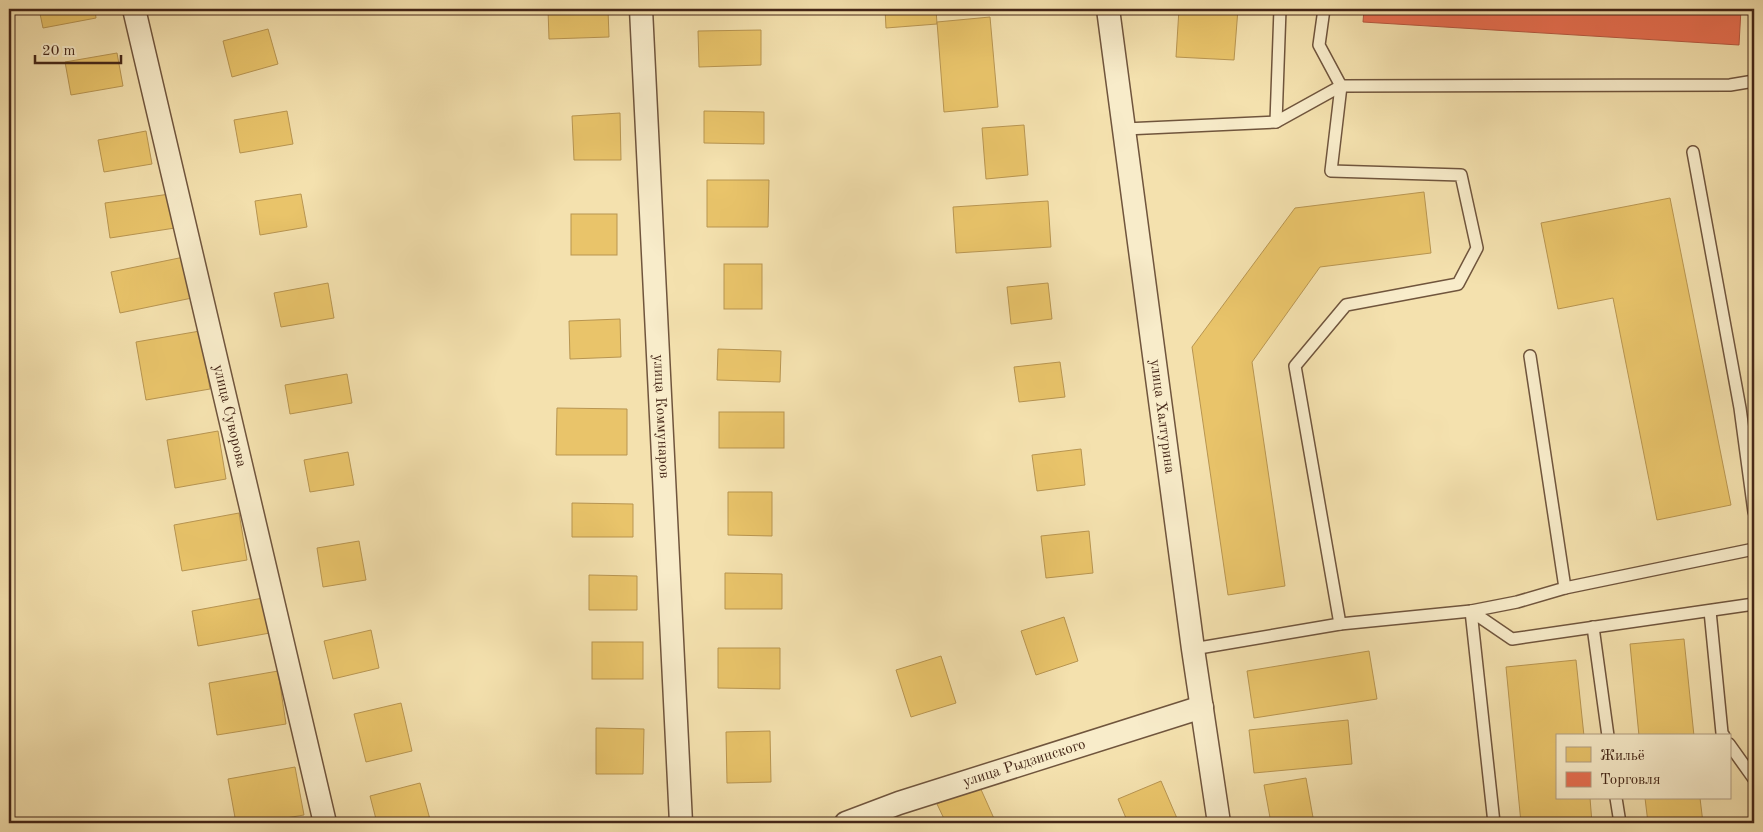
<svg xmlns="http://www.w3.org/2000/svg" width="1763" height="832" font-family="'Old Standard TT',serif">
<rect width="100%" height="100%" fill="#f4e1ae"/>
<filter id="stains"><feTurbulence type="fractalNoise" baseFrequency=".004" numOctaves="4"/><feColorMatrix values="0 0 0 0 .2 0 0 0 0 .09 0 0 0 0 .02 0 0 0 .5 -.17"/></filter>
<radialGradient id="worn" r=".72"><stop offset=".6" stop-color="#630" stop-opacity="0"/><stop offset="1" stop-color="#630" stop-opacity=".3"/></radialGradient>
<!-- homes -->
<g fill="#e9c46a" stroke="#b89551">
<path d="M39,9H95L96,18L43,28Z"/>
<path d="M548,9H608L609,37L549,39Z"/>
<path d="M885,9H936L937,24L886,28Z"/>
<path d="M1179,9H1238L1234,60L1176,57Z"/>
<path d="M990,17L998,107L944,112L937,22Z"/>
<path d="M268,29L278,64L232,77L223,41Z"/>
<path d="M761,30V65L699,67L698,31Z"/>
<path d="M117,53L123,86L71,95L65,62Z"/>
<path d="M287,111L293,144L240,153L234,120Z"/>
<path d="M704,111L764,112V144L704,143Z"/>
<path d="M620,113L621,160H574L572,116Z"/>
<path d="M1024,125L1028,175L986,179L982,128Z"/>
<path d="M146,131L152,164L104,172L98,140Z"/>
<path d="M707,180H769L768,227H707Z"/>
<path d="M1424,192L1431,253L1320,267L1252,362L1285,586L1228,595L1192,347L1295,208Z"/>
<path d="M170,194L175,228L110,238L105,203Z"/>
<path d="M301,194L307,227L260,235L255,201Z"/>
<path d="M1670,198L1731,505L1657,520L1613,298L1558,309L1541,223Z"/>
<path d="M1048,201L1051,247L956,253L953,207Z"/>
<rect x="571" y="214" width="46" height="41"/>
<path d="M184,257L192,298L120,313L111,272Z"/>
<rect x="724" y="264" width="38" height="45"/>
<path d="M328,283L334,318L281,327L274,293Z"/>
<path d="M1048,283L1052,319L1011,324L1007,287Z"/>
<path d="M620,319L621,357L570,359L569,321Z"/>
<path d="M200,331L210,389L146,400L136,342Z"/>
<path d="M718,349L781,351L780,382L717,380Z"/>
<path d="M1060,362L1065,397L1019,402L1014,367Z"/>
<path d="M347,374L352,403L290,414L285,385Z"/>
<path d="M557,408L627,409V455H556Z"/>
<rect x="719" y="412" width="65" height="36"/>
<path d="M218,431L226,479L175,488L167,440Z"/>
<path d="M1081,449L1085,485L1037,491L1032,455Z"/>
<path d="M348,452L354,485L310,492L304,460Z"/>
<path d="M728,492H772V536L728,535Z"/>
<path d="M572,503L633,504V537H572Z"/>
<path d="M239,513L247,560L182,571L174,525Z"/>
<path d="M1089,531L1093,573L1046,578L1041,536Z"/>
<path d="M359,541L366,580L323,587L317,548Z"/>
<path d="M725,573L782,574V609H725Z"/>
<path d="M589,575L637,576V610H589Z"/>
<path d="M263,598L270,633L198,646L192,611Z"/>
<path d="M1064,617L1078,661L1036,675L1021,631Z"/>
<path d="M371,630L379,668L333,679L324,641Z"/>
<path d="M1684,639L1694,736H1639L1630,644Z"/>
<rect x="592" y="642" width="51" height="37"/>
<path d="M718,648H780V689L718,688Z"/>
<path d="M1369,651L1377,699L1254,718L1247,671Z"/>
<path d="M941,656L956,703L911,717L896,670Z"/>
<path d="M1576,660L1584,736H1557V798H1590L1592,823H1521L1506,667Z"/>
<path d="M278,671L286,724L217,735L209,683Z"/>
<path d="M401,703L412,751L366,762L354,714Z"/>
<path d="M1348,720L1352,764L1254,773L1249,730Z"/>
<path d="M596,728L644,729L643,774H596Z"/>
<path d="M770,731L771,782L727,783L726,732Z"/>
<path d="M295,767L304,815L256,823H236L228,779Z"/>
<path d="M1306,778L1314,823H1271L1264,785Z"/>
<path d="M1161,781L1179,823H1128L1118,799Z"/>
<path d="M420,783L431,823H377L370,796Z"/>
<path d="M979,785L996,823H946L937,804Z"/>
<path d="M1645,798H1700L1703,823H1648Z"/>
</g>
<!-- shops -->
<path fill="#e76f51" stroke="#b65940" d="M1364,9H1741L1739,45L1363,22Z"/>
<g fill="none" stroke-linecap="round" stroke-linejoin="round">
<!-- lane casing -->
<g stroke="#70553d" stroke-width="14">
<g id="lane">
<path d="M1324,9L1319,45L1341,86L1331,171L1461,175L1477,248L1458,284L1346,305L1295,366L1340,624"/>
<path d="M1276,122L1280,9"/>
<path d="M1125,129L1276,122L1341,86L1730,85L1754,81"/>
<path d="M1693,152L1740,408L1754,512"/>
<path d="M1565,588L1754,549"/>
<path d="M1710,611L1722,733L1724,736"/>
<path d="M1593,627L1608,736"/>
<path d="M1193,649L1340,624L1471,611L1517,602L1565,588L1530,356"/>
<path d="M1729,744L1754,779"/>
<path d="M1616,798L1620,823"/>
<path d="M1494,823L1471,611L1512,639L1754,604"/>
</g>
</g>
<!-- street casing -->
<g stroke="#70553d" stroke-width="25">
<g id="street">
<path id="s1" d="M134,9L325,823"/>
<path id="s2" d="M641,9L681,823"/>
<path id="s3" d="M1108,9L1193,649L1219,823"/>
<path id="s4" d="M846,823L899,803L1202,707"/>
</g>
</g>
<!-- lane -->
<use href="#lane" stroke="#f8ecca" stroke-width="11"/>
<!-- street -->
<use href="#street" stroke="#f8ecca" stroke-width="22"/>
</g>
<g text-anchor="middle" dominant-baseline="central" stroke-width="5" stroke-linejoin="round" paint-order="stroke">
<!-- street labels -->
<g font-size="15" fill="#442617" stroke="#f8ecca">
<text stroke="none"><textPath href="#s1" startOffset="418">улица Суворова</textPath></text>
<text stroke="none"><textPath href="#s2" startOffset="408">улица Коммунаров</textPath></text>
<text stroke="none"><textPath href="#s3" startOffset="411">улица Халтурина</textPath></text>
<text stroke="none"><textPath href="#s4" startOffset="188">улица Рыдзинского</textPath></text>
</g>
</g>
<!-- margin -->
<rect width="1763" height="832" fill="none" stroke="#f4e1ae" stroke-width="30"/>
<rect x="10" y="10" width="1743" height="812" fill="none" stroke="#442617" stroke-width="2.5"/>
<rect x="15" y="15" width="1733" height="802" fill="none" stroke="#442617"/>
<!-- legend -->
<rect x="1556" y="734" width="175" height="65" fill="#f8ecca" stroke="#b09d82"/>
<rect x="1566" y="747" width="25" height="15" fill="#e9c46a" stroke="#b09d82"/>
<text x="1600" y="760" font-size="15" fill="#442617">Жильё</text>
<rect x="1566" y="772" width="25" height="15" fill="#e76f51" stroke="#b09d82"/>
<text x="1600" y="784" font-size="15" fill="#442617">Торговля</text>
<!-- scale -->
<path d="M35 55v8h86v-8" fill="none" stroke="#442617" stroke-width="2.5"/>
<text x="42" y="55" font-size="15" fill="#442617" stroke="#f8ecca" stroke-width="4" paint-order="stroke">20 m</text>
<rect width="100%" height="100%" filter="url(#stains)"/>
<rect width="100%" height="100%" fill="url(#worn)"/>
</svg>
